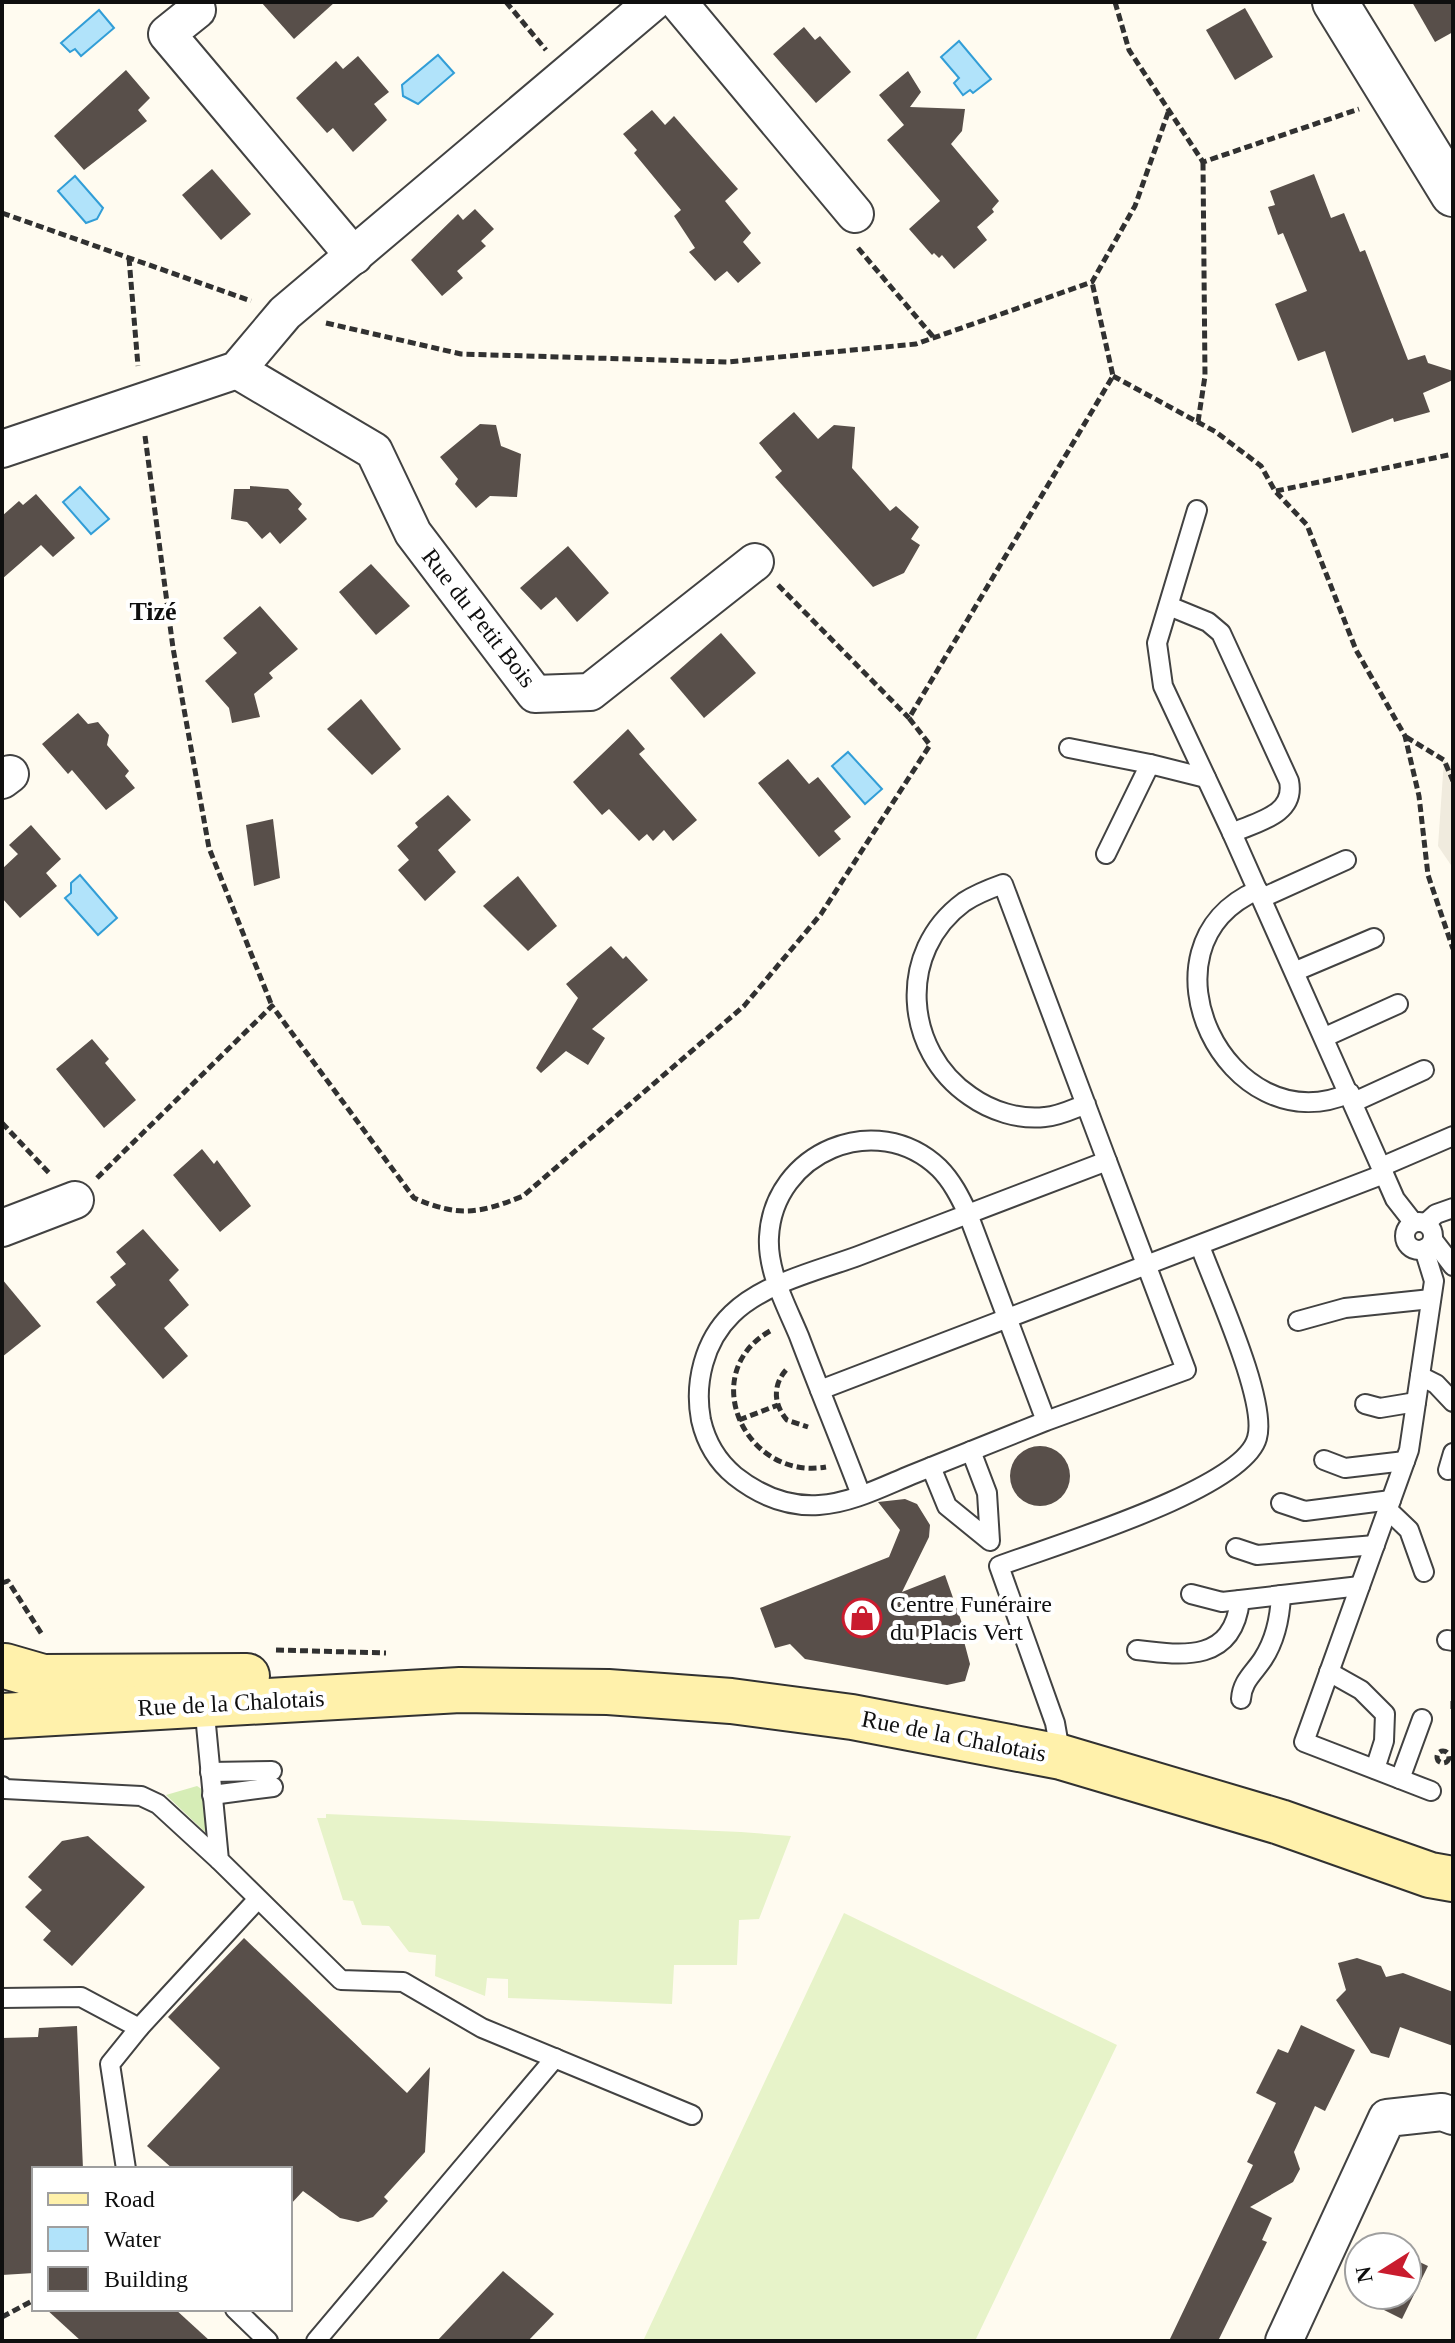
<svg xmlns="http://www.w3.org/2000/svg" width="1455" height="2343" font-family="'Times New Roman',serif">
<rect width="100%" height="100%" fill="#fffbf0"/>
<!-- green -->
<path fill="#d6edb6" d="M197,1786L206,1792L210,1831L205,1832L166,1795Z"/>
<!-- pitch -->
<g fill="#e7f3c9">
<path d="M326,1814L741,1832L791,1836L759,1919L739,1920L737,1965H674L672,2004L508,1998V1979L487,1978L485,1996L435,1976L436,1955L409,1952L389,1926L362,1925L353,1901L343,1900L317,1818H326Z"/>
<path d="M844,1913L1117,2045L975,2341H643Z"/>
</g>
<!-- plaza -->
<path fill="#f0ebde" d="M1444,760L1453,767V868L1438,846Z"/>
<!-- water -->
<g fill="#b1e3fa" stroke="#329ed7" stroke-width="2">
<path d="M99,10L114,28L81,56L75,49L70,52L61,43Z"/>
<path d="M959,41L991,79L973,93L970,90L963,95L954,83L959,78L941,57Z"/>
<path d="M438,55L454,73L418,104L403,96L402,85Z"/>
<path d="M75,176L103,208L97,219L86,223L58,191Z"/>
<path d="M80,487L109,519L91,534L63,502Z"/>
<path d="M848,752L882,789L865,804L832,766Z"/>
<path d="M80,875L117,918L98,935L65,898L71,893V883Z"/>
</g>
<!-- building -->
<g fill="#584f4a">
<path d="M261,2H335L294,39Z"/>
<path d="M1412,2H1453V32L1435,42Z"/>
<path d="M1245,8L1273,57L1235,80L1206,30Z"/>
<path d="M804,27L815,40L820,36L851,72L816,103L773,54Z"/>
<path d="M358,56L389,92L374,104L387,120L353,152L333,128L327,133L296,98L336,61L343,69Z"/>
<path d="M126,70L150,98L138,110L147,121L84,170L54,136Z"/>
<path d="M908,71L921,92L910,107L965,109L962,131L951,144L999,201L992,209L994,212L977,227L987,240L954,269L942,255L939,258L934,253L932,255L909,229L940,201L887,140L904,125L879,95Z"/>
<path d="M652,110L665,125L674,116L738,189L725,201L751,233L743,242L761,263L738,283L727,271L715,281L689,252L695,248L674,216L681,210L634,153L637,150L623,134Z"/>
<path d="M212,169L251,214L221,240L182,195Z"/>
<path d="M1314,174L1331,218L1344,213L1360,252L1365,250L1408,360L1425,355L1428,363L1453,371V380L1423,393L1430,412L1394,422L1393,418L1352,433L1325,351L1298,361L1275,304L1307,291L1283,233L1278,235L1268,207L1275,205L1270,191Z"/>
<path d="M475,209L494,229L481,241L486,246L457,271L463,278L442,296L411,260L458,214L463,220Z"/>
<path d="M794,412L818,439L834,425L855,427L852,468L890,511L896,506L919,527L911,539L920,545L904,573L873,587L775,477L782,471L759,443Z"/>
<path d="M480,424L496,425L501,446L521,454L517,497L490,496L476,508L455,484L458,479L440,457Z"/>
<path d="M250,486L288,489L302,504L298,509L307,519L280,544L270,532L262,539L247,522L231,519L234,489H250Z"/>
<path d="M36,494L75,538L53,557L41,545L2,579V516L19,501L23,505Z"/>
<path d="M568,546L609,593L577,622L556,597L541,610L520,588Z"/>
<path d="M371,564L410,606L376,635L339,592Z"/>
<path d="M260,606L298,649L269,673L273,678L254,694L260,717L232,723L229,708L205,681L237,653L223,638Z"/>
<path d="M721,633L756,673L704,718L670,678Z"/>
<path d="M361,699L401,749L372,775L327,729Z"/>
<path d="M78,713L88,724L98,722L109,735L107,745L129,771L125,776L135,788L106,810L72,770L68,774L42,744Z"/>
<path d="M628,729L645,749L639,754L697,820L673,841L664,830L653,841L647,834L639,841L609,809L602,815L573,782Z"/>
<path d="M788,759L809,784L818,777L851,817L834,831L841,839L819,857L758,783Z"/>
<path d="M448,795L471,820L438,850L456,872L425,901L398,870L409,860L397,846L418,827L415,823Z"/>
<path d="M273,819L280,878L254,886L246,825Z"/>
<path d="M31,825L61,859L46,873L57,886L20,918L2,898V869L18,854L9,845Z"/>
<path d="M518,876L557,926L528,951L483,906Z"/>
<path d="M611,946L623,959L626,956L648,980L592,1029L605,1038L588,1065L566,1051L541,1073L536,1068L578,998L566,984Z"/>
<path d="M92,1039L109,1059L105,1063L136,1100L104,1128L56,1069Z"/>
<path d="M202,1149L214,1164L217,1160L251,1206L220,1232L173,1175Z"/>
<path d="M143,1229L179,1270L169,1280L189,1305L164,1328L188,1356L163,1379L96,1302L116,1285L110,1277L126,1264L116,1252Z"/>
<path d="M2,1279L41,1326L2,1357Z"/>
<circle cx="1040" cy="1476" r="30"/>
<path d="M905,1499L917,1504L930,1525L929,1537L902,1592L945,1575L964,1629L961,1630L970,1664L965,1681L947,1685L805,1659L790,1644L775,1648L760,1608L889,1557L900,1530L878,1502Z"/>
<path d="M88,1836L145,1887L72,1966L43,1940L51,1931L25,1907L42,1890L28,1877L62,1841Z"/>
<path d="M244,1938L407,2093L430,2067L425,2152L384,2197L388,2201L373,2217L358,2222L340,2218L303,2191L290,2205V2169H173L147,2146L220,2068L168,2017Z"/>
<path d="M1357,1958L1381,1966L1386,1977L1403,1973L1453,1992V2046L1400,2027L1389,2058L1371,2053L1336,2000L1346,1990L1338,1963Z"/>
<path d="M1301,2025L1355,2050L1325,2111L1315,2106L1294,2152L1300,2169L1293,2182L1250,2207L1272,2218L1262,2240L1267,2242L1218,2341H1169L1253,2165L1247,2162L1276,2103L1256,2093L1278,2049L1288,2053Z"/>
<path d="M77,2026L83,2169H34V2273L2,2275V2038L38,2037L39,2028Z"/>
<path d="M1407,2256L1428,2266L1402,2319L1364,2300L1366,2295H1407Z"/>
<path d="M503,2271L554,2314L528,2341H437Z"/>
<path d="M46,2309H175L210,2341H81Z"/>
</g>
<g fill="none" stroke-linecap="round" stroke-linejoin="round">
<!-- service casing -->
<g stroke="#424242" stroke-width="22">
<g id="service">
<path d="M1197,510L1157,643L1163,686L1232,833"/>
<path d="M1069,748L1150,764"/>
<path d="M1106,854L1150,764L1206,778"/>
<path d="M1258,890C1129,946 1228,1147 1350,1093"/>
<path d="M1262,898L1346,860"/>
<path d="M1296,971L1374,938"/>
<path d="M1325,1037L1398,1004"/>
<path d="M1354,1102L1424,1070"/>
<path d="M1086,1104C1073,1109 1059,1116 1045,1117C1019,1120 991,1111 970,1096C904,1051 896,952 964,902C976,894 989,889 1003,884L1107,1161"/>
<path d="M1381,1167L1453,1136"/>
<path d="M1384,1174L1395,1199L1413,1222"/>
<circle cx="1419" cy="1236" r="14"/>
<path d="M1426,1223L1436,1214L1453,1208"/>
<path d="M1433,1240L1453,1266"/>
<path d="M1424,1249L1434,1281L1409,1450L1304,1742L1431,1791"/>
<path d="M1298,1321L1345,1308L1431,1299"/>
<path d="M1420,1376L1436,1384L1453,1402"/>
<path d="M820,1390L1384,1174L1232,833C1256,822 1296,815 1289,781L1221,633L1208,622L1169,606"/>
<path d="M1365,1404L1380,1408L1416,1402"/>
<path d="M1324,1460L1345,1468L1405,1461"/>
<path d="M931,1467L947,1506L990,1541L987,1493L971,1451"/>
<path d="M1448,1470L1453,1453"/>
<path d="M861,1495C841,1442 819,1389 799,1336C786,1305 767,1271 769,1237C773,1153 876,1108 939,1168C952,1181 960,1197 968,1214L1046,1421C1001,1439 956,1457 911,1475C882,1487 851,1503 819,1505C788,1507 759,1495 735,1476C718,1462 706,1442 701,1420C694,1383 704,1341 732,1314C764,1283 817,1271 858,1256C941,1224 1024,1192 1107,1161L1186,1370L1046,1421"/>
<path d="M1281,1503L1305,1511L1391,1500"/>
<path d="M1387,1509L1409,1530L1424,1572"/>
<path d="M1236,1548L1257,1555L1375,1545"/>
<path d="M1191,1594L1222,1602L1360,1586"/>
<path d="M1447,1640L1453,1641"/>
<path d="M1137,1650C1185,1656 1233,1662 1240,1600"/>
<path d="M1329,1672L1361,1690L1385,1714L1384,1741L1375,1769"/>
<path d="M1241,1699C1242,1681 1254,1673 1263,1659C1276,1639 1280,1618 1281,1595"/>
<path d="M204,1704L219,1860L341,1980L403,1982L482,2028L692,2115"/>
<path d="M1061,1757L1055,1723L999,1566C1051,1546 1243,1490 1257,1438C1268,1401 1214,1285 1200,1246"/>
<path d="M210,1772L272,1771"/>
<path d="M1400,1779L1422,1719"/>
<path d="M2,1786L5,1789L141,1796L158,1804L219,1860"/>
<path d="M212,1795L273,1787"/>
<path d="M2,1998L81,1997L139,2028L110,2064L126,2169"/>
<path d="M139,2028L257,1900"/>
<path d="M235,2309L268,2341"/>
<path d="M316,2341L555,2058"/>
</g>
</g>
<!-- minor casing -->
<g stroke="#424242" stroke-width="40">
<g id="minor">
<path d="M195,2L197,10L167,34L354,256"/>
<path d="M678,2L855,214"/>
<path d="M237,370L374,451L413,533L535,694L590,692L755,562"/>
<path d="M2,449L237,370L285,313L653,2"/>
<path d="M2,780L10,774"/>
<path d="M2,1228L75,1200"/>
<path d="M1284,2341L1387,2118L1442,2112L1453,2116"/>
</g>
</g>
<!-- tertiary casing -->
<g stroke="#424242" stroke-width="48">
<path id="tertiary" d="M1335,2L1453,194"/>
</g>
<!-- secondary casing -->
<g stroke="#313131" stroke-width="48">
<g id="secondary">
<path d="M5,1666L43,1677L247,1676"/>
<path d="M2,1716L460,1690L608,1692L731,1701L852,1717L1061,1757L1280,1822L1430,1875L1453,1879"/>
</g>
</g>
<!-- path -->
<g stroke="#313131" stroke-width="5" stroke-dasharray="8 4" stroke-linecap="butt">
<path d="M506,2L546,50"/>
<path d="M1115,2L1129,50L1203,162L1359,109"/>
<path d="M2,213L251,301"/>
<path d="M858,248L935,339"/>
<path d="M129,258L138,366"/>
<path d="M326,323L461,354L727,362L916,344L1092,282L1135,206L1169,110"/>
<path d="M1113,376L1216,432L1261,466L1275,491L1307,525L1356,650L1405,736L1419,796L1428,875L1453,949"/>
<path d="M1198,422L1205,376L1203,162"/>
<path d="M145,436L173,648L209,848L272,1006"/>
<path d="M1276,491L1453,454"/>
<path d="M778,585L909,718"/>
<path d="M1406,737L1444,760L1453,781"/>
<path d="M2,1123L51,1175"/>
<path d="M97,1178L272,1006L414,1198C458,1217 479,1214 523,1196L744,1006L821,914L930,745L909,718L1113,376L1092,282"/>
<path d="M770,1331C696,1373 745,1481 826,1467"/>
<path d="M786,1370C772,1386 774,1405 787,1420L808,1427"/>
<path d="M739,1420L778,1405"/>
<path d="M2,1583L8,1581L43,1636"/>
<path d="M276,1650L386,1653"/>
<path d="M1453,1701V1711"/>
<circle cx="1443" cy="1757" r="6"/>
<path d="M2,2317L34,2300"/>
</g>
<!-- service -->
<use href="#service" stroke="#fff" stroke-width="18"/>
<!-- minor -->
<use href="#minor" stroke="#fff" stroke-width="36"/>
<!-- tertiary -->
<use href="#tertiary" stroke="#fff" stroke-width="44"/>
<!-- secondary -->
<use href="#secondary" stroke="#fff1ab" stroke-width="44"/>
</g>
<!-- icons -->
<defs>
<g id="shop-ring" transform="scale(2)"><circle r="9.5" fill="#fff" stroke="#c91c2e" stroke-width="1.5"/><path d="M-5-2.5h2.3a2.7 3.5 0 0 1 5.4 0H5L5.5 6h-11ZM-1.5-2.5h3a1.5 2.3 0 0 0-3 0Z" fill="#c91c2e"/></g>
</defs>
<g fill-rule="evenodd">
<use href="#shop-ring" x="862" y="1618"/>
</g>
<g text-anchor="middle" dominant-baseline="central" stroke-width="8" stroke-linejoin="round" paint-order="stroke">
<!-- street labels -->
<g font-size="24" fill="#0f0f0f" stroke="#fff">
<text transform="translate(479 618) rotate(52)">Rue du Petit Bois</text>
<text transform="translate(231 1703) rotate(-3)">Rue de la Chalotais</text>
<text transform="translate(954 1736) rotate(11)">Rue de la Chalotais</text>
</g>
<!-- poi labels -->
<g font-size="24" fill="#0f0f0f" stroke="#fff" text-anchor="start">
<text x="890" y="1604">Centre Funéraire<tspan x="890" dy="28">du Placis Vert</tspan></text>
</g>
<!-- neighbourhood labels -->
<g font-size="26" font-weight="bold" fill="#0f0f0f" stroke="#fff">
<text x="153" y="611">Tizé</text>
</g>
</g>
<!-- border -->
<rect width="1455" height="2343" fill="none" stroke="#0f0f0f" stroke-width="8"/>
<!-- legend -->
<rect x="32" y="2167" width="260" height="144" fill="#ffffff" stroke="#9f9f9f" stroke-width="2"/>
<rect x="48" y="2193" width="40" height="12" fill="#fff1ab" stroke="#9f9f9f" stroke-width="2"/>
<text x="104" y="2207" font-size="24" fill="#0f0f0f">Road</text>
<rect x="48" y="2227" width="40" height="24" fill="#b1e3fa" stroke="#9f9f9f" stroke-width="2"/>
<text x="104" y="2247" font-size="24" fill="#0f0f0f">Water</text>
<rect x="48" y="2267" width="40" height="24" fill="#584f4a" stroke="#9f9f9f" stroke-width="2"/>
<text x="104" y="2287" font-size="24" fill="#0f0f0f">Building</text>
<!-- north arrow -->
<g transform="translate(1383 2271) rotate(259)"><circle r="38" fill="#ffffff" stroke="#9f9f9f" stroke-width="2"/>
<path d="M0-6L14 30L0 20L-14 30Z" fill="#c91c2e"/>
<text y="-12" font-size="22" font-weight="bold" text-anchor="middle" fill="#0f0f0f">N</text>
</g>
</svg>
